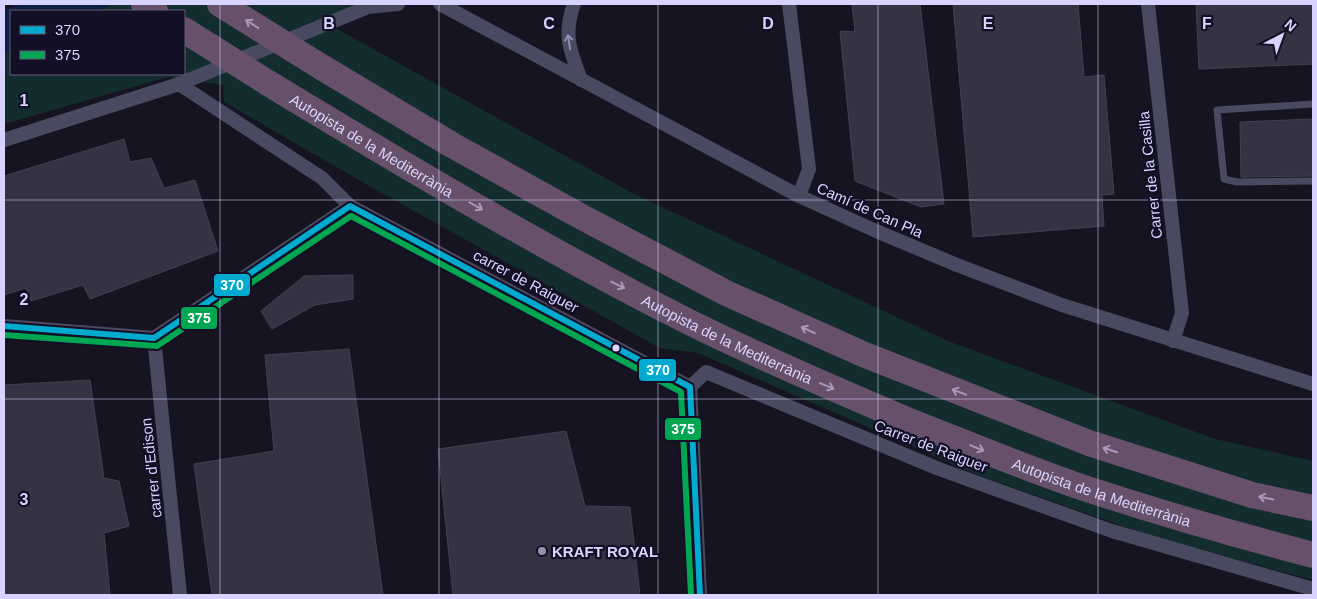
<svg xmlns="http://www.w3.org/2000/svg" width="1317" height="599" font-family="Arial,sans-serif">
<rect width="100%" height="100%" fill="#161421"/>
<!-- green -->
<path fill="#132c2d" d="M112,4H376L319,19L634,194L948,341L1215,439L1313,461V580L1156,538L975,474L698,353L660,348L371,187L224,102L223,85L168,77L4,124V54L11,51V74H184V11H98Z"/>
<!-- water -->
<path fill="#0d2144" d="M20,4H112L98,11H11V51L4,54V10Z"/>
<!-- building -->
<g fill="#343243" stroke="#433f54">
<path d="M852,4H920L944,204L921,207L855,181L840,31L855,32Z"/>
<path d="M953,4H1078L1084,77L1104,75L1114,194L1102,195L1104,226L973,237Z"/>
<path d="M1196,4H1313V64L1199,69Z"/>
<path d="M1313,119V176L1241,177L1240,122Z"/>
<path d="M124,139L130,162L151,158L164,188L195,180L218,251L90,299L83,285L31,301L26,288L4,295V176Z"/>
<path d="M353,275V299L315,305L272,329L261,311L304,276Z"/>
<path d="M349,349L383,595H212L194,464L274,451L265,355Z"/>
<path d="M90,380L104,478L119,481L129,526L104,533L110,595H4V385Z"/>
<path d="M566,431L585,506L630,507L640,595H453L438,449Z"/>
</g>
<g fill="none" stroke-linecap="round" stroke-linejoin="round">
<!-- lane -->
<path stroke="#4a4962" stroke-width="7" d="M1313,104L1217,110L1224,179L1237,182L1313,181"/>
<!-- street -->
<g stroke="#4a4962" stroke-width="14">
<path d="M440,4L799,196L876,231L957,265L1062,305L1313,384"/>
<path d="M574,4C563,34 570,51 581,80"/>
<path d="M789,4L809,169L799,196"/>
<path d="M1148,4L1182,313L1173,341"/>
<path d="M179,84L322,178L350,206L690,387L700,595"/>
<path d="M4,140L179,84L368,7L398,4"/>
<path d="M4,326L154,338L350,206"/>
<path d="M154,338L180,595"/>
<path d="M690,387L706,372L939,469L1112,531L1313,589"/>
</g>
<!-- highway -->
<g stroke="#67516a" stroke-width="26">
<path d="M144,4L155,11"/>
<path d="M323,68L452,145L580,216L726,293L865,355L1089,443L1252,495L1313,508"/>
<path id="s1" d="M268,83C407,167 546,250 691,323C762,358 834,389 907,420C963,442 1018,465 1075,485C1153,511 1233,534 1313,555"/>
</g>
<!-- highway-bridge -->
<g stroke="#67516a" stroke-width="26">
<path d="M220,4L323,68"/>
<path d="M184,30L268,83"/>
</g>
<!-- bus-1 casing -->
<g stroke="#130f26" stroke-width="10">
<path id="bus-1" d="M4,326L154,338L350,206L690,387L700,595"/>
</g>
<!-- bus-2 casing -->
<g stroke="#130f26" stroke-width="10">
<path id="bus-2" d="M4,335L157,346L351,216L681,392L691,595"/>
</g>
<!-- bus-1 -->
<use href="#bus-1" stroke="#00a9ce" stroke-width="6"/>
<!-- bus-2 -->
<use href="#bus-2" stroke="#00a651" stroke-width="6"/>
</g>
<!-- one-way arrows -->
<defs><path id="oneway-shaft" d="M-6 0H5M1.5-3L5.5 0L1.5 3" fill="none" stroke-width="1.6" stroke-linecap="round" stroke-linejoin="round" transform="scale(1.25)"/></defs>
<g stroke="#a699bc">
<use href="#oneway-shaft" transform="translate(252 24) rotate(-148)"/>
<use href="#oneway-shaft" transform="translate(476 206) rotate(30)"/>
<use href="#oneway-shaft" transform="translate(618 285) rotate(27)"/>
<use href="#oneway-shaft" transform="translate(808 330) rotate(-156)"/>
<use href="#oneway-shaft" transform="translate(827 386) rotate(23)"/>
<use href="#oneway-shaft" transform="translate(959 392) rotate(-159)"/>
<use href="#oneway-shaft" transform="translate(977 448) rotate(22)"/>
<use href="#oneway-shaft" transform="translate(1110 450) rotate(-162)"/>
<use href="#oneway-shaft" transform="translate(1266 498) rotate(-168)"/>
</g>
<use stroke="#928eb0" href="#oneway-shaft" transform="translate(569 42) rotate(-99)"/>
<!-- grid -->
<path fill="none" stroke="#d9d4ff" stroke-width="1" stroke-opacity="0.55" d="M220,4V595M439,4V595M658,4V595M878,4V595M1098,4V595M4,200H1313M4,399H1313"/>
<!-- markers -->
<circle fill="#d9d4ff" stroke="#130f26" stroke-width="2" cx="616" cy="348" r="4.5"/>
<circle fill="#9591b1" stroke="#130f26" stroke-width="2" cx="542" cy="551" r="5"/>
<g text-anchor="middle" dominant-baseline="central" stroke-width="4.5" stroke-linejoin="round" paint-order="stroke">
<!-- street labels -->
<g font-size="15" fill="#d9d4ff" stroke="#130f26">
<text stroke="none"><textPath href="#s1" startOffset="121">Autopista de la Mediterrània</textPath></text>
<text transform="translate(1150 175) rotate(-96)">Carrer de la Casilla</text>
<text transform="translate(870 210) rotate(24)">Camí de Can Pla</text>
<text transform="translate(526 281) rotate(28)">carrer de Raiguer</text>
<text stroke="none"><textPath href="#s1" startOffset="526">Autopista de la Mediterrània</textPath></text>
<text transform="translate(931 446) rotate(21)">Carrer de Raiguer</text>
<text transform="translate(151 468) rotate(-96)">carrer d'Edison</text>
<text stroke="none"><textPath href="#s1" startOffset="931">Autopista de la Mediterrània</textPath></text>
</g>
<!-- poi labels -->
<g font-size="15" font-weight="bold" fill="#d9d4ff" stroke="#130f26" text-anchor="start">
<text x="552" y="551">KRAFT ROYAL</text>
</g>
</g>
<g font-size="16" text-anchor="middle" font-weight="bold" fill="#d9d4ff" stroke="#130f26" stroke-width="4.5" stroke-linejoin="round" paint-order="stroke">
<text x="329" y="29">B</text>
<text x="549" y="29">C</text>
<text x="768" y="29">D</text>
<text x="988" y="29">E</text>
<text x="1207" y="29">F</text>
<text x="24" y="106">1</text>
<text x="24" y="305">2</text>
<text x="24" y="505">3</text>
</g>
<g stroke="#130f26" stroke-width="2">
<rect x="213" y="273" width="38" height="24" rx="5" fill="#00a9ce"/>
<rect x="180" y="306" width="38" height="24" rx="5" fill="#00a651"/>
<rect x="638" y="358" width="39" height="24" rx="5" fill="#00a9ce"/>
<rect x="664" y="417" width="38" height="24" rx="5" fill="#00a651"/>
</g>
<g font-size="14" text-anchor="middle" font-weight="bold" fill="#fff">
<text x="232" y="290">370</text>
<text x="199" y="323">375</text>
<text x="658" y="375">370</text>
<text x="683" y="434">375</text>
</g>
<!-- border -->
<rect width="1317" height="599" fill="none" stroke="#d9d4ff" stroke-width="10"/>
<!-- legend -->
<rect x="10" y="10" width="175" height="65" fill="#130f26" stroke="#625e7d"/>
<rect x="20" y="26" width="25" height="8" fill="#00a9ce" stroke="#625e7d"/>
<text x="55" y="35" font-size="15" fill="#d9d4ff">370</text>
<rect x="20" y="51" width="25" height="8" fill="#00a651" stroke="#625e7d"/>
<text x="55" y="60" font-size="15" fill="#d9d4ff">375</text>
<!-- north arrow -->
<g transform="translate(1282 35) rotate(41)" stroke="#130f26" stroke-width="4" paint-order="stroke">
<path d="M0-4L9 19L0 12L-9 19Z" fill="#d9d4ff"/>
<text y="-8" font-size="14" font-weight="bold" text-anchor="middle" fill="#d9d4ff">N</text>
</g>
</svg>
